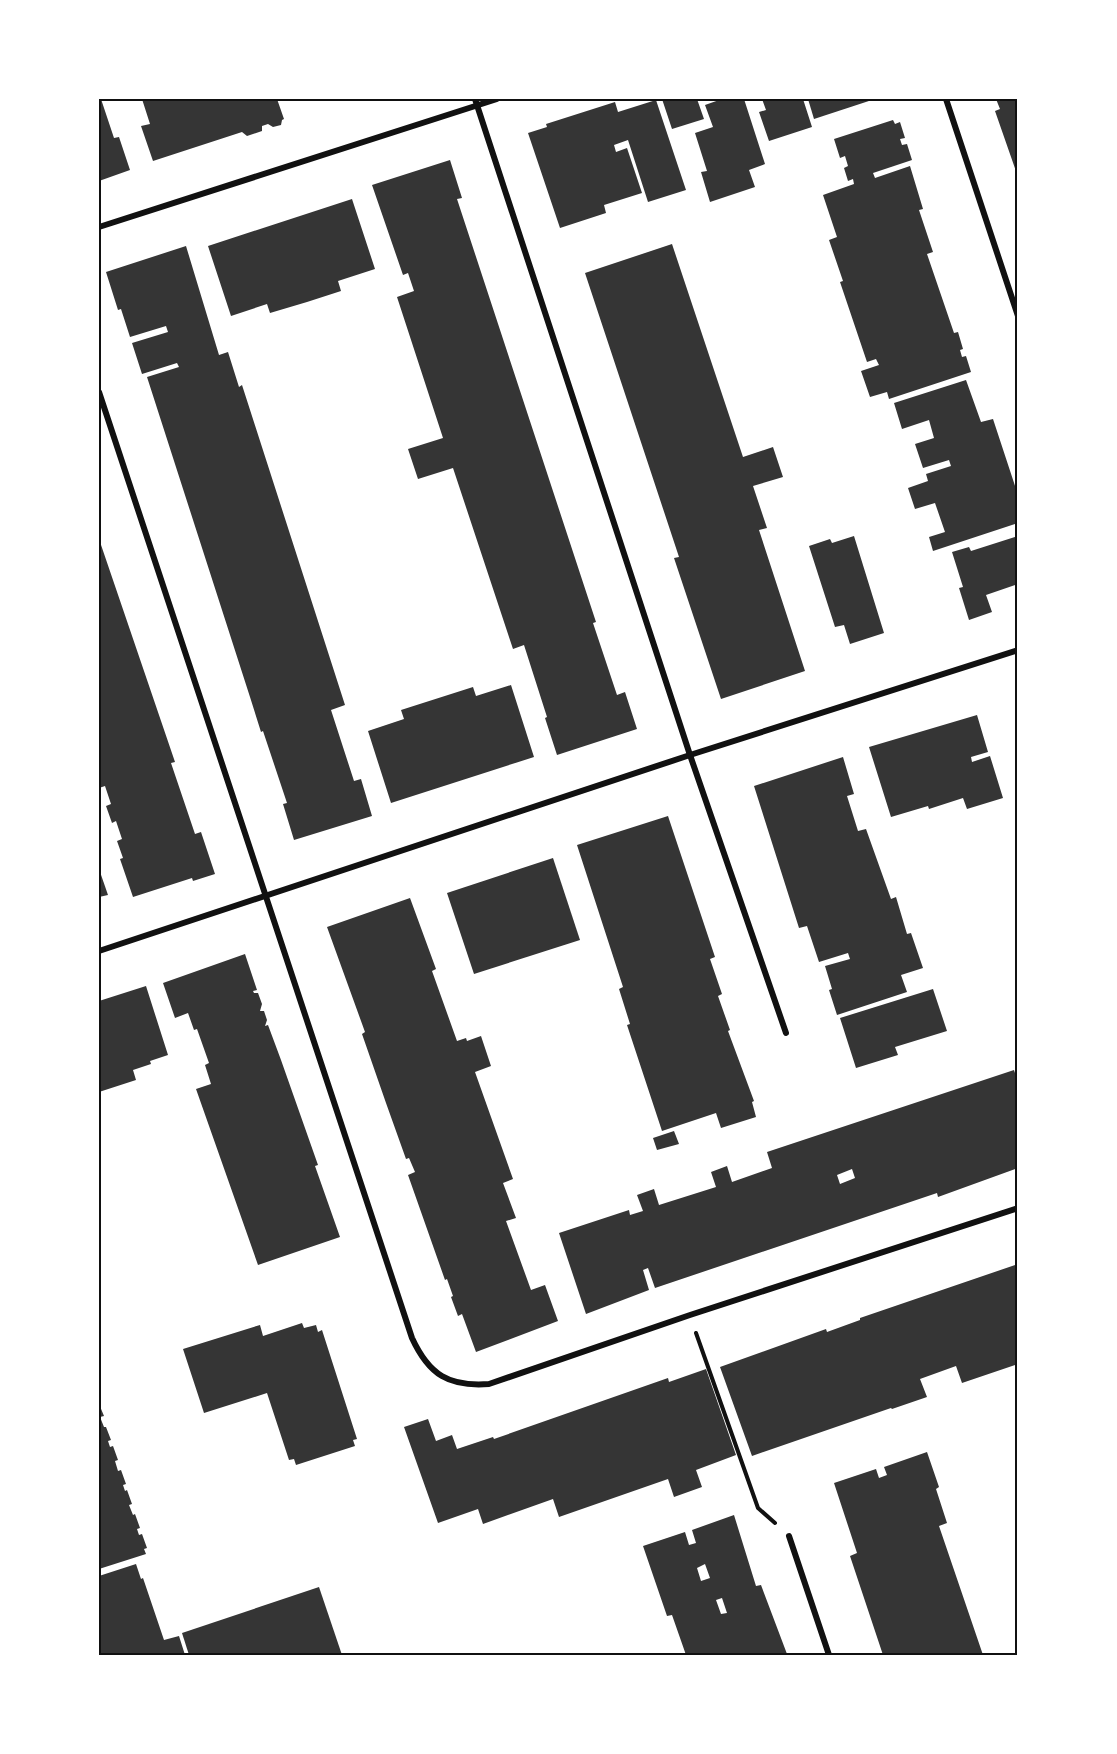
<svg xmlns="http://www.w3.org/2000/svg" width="1117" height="1754" font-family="'Playfair Display',serif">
<rect width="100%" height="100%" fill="#fff"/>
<!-- building -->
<g fill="#353535" fill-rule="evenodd">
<path d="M99,99H101L114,138L119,137L130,170L99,181Z"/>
<path d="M142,99H277L284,119L282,120L281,125L273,127L268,124L262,126V131L247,136L242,132L153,161L141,126L150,124Z"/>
<path d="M662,99H697L704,119L672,129Z"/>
<path d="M722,99H744L765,164L749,170L755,187L710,202L701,172L707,171L695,133L713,127L705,105Z"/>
<path d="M762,99H803L812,127L769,141L759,112L766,110Z"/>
<path d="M808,99H875L814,119Z"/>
<path d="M996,99H1018V177L995,111L1000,109Z"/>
<path d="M656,100L686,190L648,202L628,140L614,145L616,152L627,148L642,193L604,205L606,213L560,228L528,133L547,127L546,124L615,102L618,112Z"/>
<path d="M893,120L895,124L900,122L905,138L900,139L902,145L907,144L912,160L873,173L875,178L910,166L923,209L919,210L933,252L927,254L954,333L958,332L963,349L960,350L962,357L966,356L971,372L889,399L887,392L870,397L861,371L879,365L876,359L867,362L840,282L843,281L829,240L837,237L823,195L854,184L853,179L848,181L844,168L848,166L845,156L840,158L834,139Z"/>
<path d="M450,160L462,198L457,199L596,622L593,623L617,695L625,692L637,729L557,755L545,718L547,717L524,645L513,649L453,468L418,479L408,449L443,438L397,297L414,291L408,273L403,275L372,185Z"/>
<path d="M352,199L375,269L338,281L341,291L307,302L270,313L267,304L231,316L208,246Z"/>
<path d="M672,244L743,457L773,447L783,477L753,486L767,528L759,530L805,671L721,699L674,558L679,557L585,273Z"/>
<path d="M186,246L219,355L228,352L239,387L242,385L345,705L331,710L354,781L361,779L372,816L294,840L283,804L287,803L263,731L261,732L250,697L147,377L179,367L177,363L142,374L132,343L168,332L166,326L130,337L121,309L118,310L106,272Z"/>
<path d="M966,380L981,422L993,419L1018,495V523L933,551L929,537L945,532L935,503L915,509L908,488L928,481L926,474L951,466L949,460L923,468L915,444L934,438L929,420L902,429L894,403Z"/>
<path d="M854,536L884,633L850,644L844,625L835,627L809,546L830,539L832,543Z"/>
<path d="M1018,536V584L986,595L992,612L969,620L959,588L963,587L952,552L969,547L971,551Z"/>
<path d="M99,539L175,762L171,763L195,834L201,832L215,874L193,881L192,878L133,897L120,859L123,858L117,841L122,839L116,821L112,823L106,806L111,804L105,786L99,788Z"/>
<path d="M511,685L534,757L391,803L368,731L404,719L401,710L473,687L476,696Z"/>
<path d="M977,715L988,752L971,757L972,762L990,756L1003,798L967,809L963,798L929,809L928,806L891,817L869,747Z"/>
<path d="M843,757L854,794L847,796L858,831L866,829L891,899L896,897L907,934L911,933L923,968L901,975L907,992L837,1015L829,990L832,989L825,966L850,959L848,953L819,962L807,926L799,928L754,786Z"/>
<path d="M668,816L715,957L710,959L722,994L718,996L730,1030L728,1031L754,1101L752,1102L756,1117L721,1128L716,1113L662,1131L627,1025L630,1024L619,989L623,987L577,845Z"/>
<path d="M553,858L580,940L474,974L447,893Z"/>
<path d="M99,869L108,895L99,897Z"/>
<path d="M410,898L436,969L432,971L457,1041L466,1038L467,1041L481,1036L491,1066L475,1072L513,1179L503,1183L516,1218L506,1221L531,1290L545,1285L558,1321L476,1352L462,1314L458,1316L451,1297L453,1296L447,1279L445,1280L408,1175L415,1172L409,1158L406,1159L386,1103L362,1034L365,1032L327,927Z"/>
<path d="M245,954L257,990L253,991L254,993H258L262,1004L260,1011H264L267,1020L265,1026L268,1025L281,1060L318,1165L315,1166L340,1237L258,1265L196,1089L211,1084L205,1065L209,1063L197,1029L194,1030L188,1013L175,1018L163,983Z"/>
<path d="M146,986L168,1055L150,1061L151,1064L133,1070L136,1080L99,1092V1001Z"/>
<path d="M933,989L947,1031L895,1047L898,1055L856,1068L840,1018Z"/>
<path d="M1014,1070L1018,1082V1168L938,1197L937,1193L655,1288L648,1268L643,1270L649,1290L586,1314L559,1233L629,1210L630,1215L643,1211L637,1195L654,1189L659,1205L716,1187L711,1172L727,1166L732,1182L772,1168L767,1152ZM852,1169L855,1178L840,1184L837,1175Z"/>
<path d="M674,1131L679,1144L657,1150L653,1138Z"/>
<path d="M1018,1264V1364L962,1383L956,1366L920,1379L927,1397L892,1409L891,1408L752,1456L720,1367L826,1329L827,1332L860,1320V1318Z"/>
<path d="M302,1323L304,1328L316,1325L318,1332L322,1330L357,1439L353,1440L355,1446L296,1465L294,1459L289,1460L267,1393L204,1413L183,1349L260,1325L263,1336Z"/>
<path d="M706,1369L736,1455L696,1470L702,1487L674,1497L668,1479L559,1517L553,1499L483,1524L478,1509L438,1523L404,1427L428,1419L436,1441L452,1435L457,1449L493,1437L494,1439L668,1378L669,1382Z"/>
<path d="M99,1404L104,1416L100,1417L104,1427H106L111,1440L108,1441L110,1447L113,1446L118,1460L115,1461L118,1471L121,1470L126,1484L123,1485L125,1491L127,1490L132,1504L129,1505L133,1515L135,1514L140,1528L137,1529L139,1535L142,1534L147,1548L144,1549L146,1554L99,1569Z"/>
<path d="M927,1452L939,1487L936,1489L947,1523L939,1526L983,1655H883L850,1556L857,1553L834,1483L876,1469L879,1478L887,1475L884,1467Z"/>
<path d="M734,1515L756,1586L761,1585L787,1654L785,1655H686L672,1615L667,1616L643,1546L685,1532L689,1545L696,1543L692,1530ZM705,1564L710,1578L701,1581L697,1568ZM722,1598L727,1613L721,1614L716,1600Z"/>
<path d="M136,1564L141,1579L143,1578L164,1640L179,1636L185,1655H99V1576Z"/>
<path d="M319,1587L342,1655H189L182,1633Z"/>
</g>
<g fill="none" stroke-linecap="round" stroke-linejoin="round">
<!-- path -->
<path stroke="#111" stroke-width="4" d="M696,1333L758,1508L775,1523"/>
<!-- minor -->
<g stroke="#111" stroke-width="6">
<path d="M475,99L690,755L786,1033"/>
<path d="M946,99L1018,316"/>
<path d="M99,227L497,99"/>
<path d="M99,392L412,1338C429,1375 449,1387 489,1384L690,1315L1018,1208"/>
<path d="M99,951L690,755L1018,650"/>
<path d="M789,1536L829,1655"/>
</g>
</g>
<!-- border -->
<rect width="1117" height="1754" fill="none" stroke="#ffffff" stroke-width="201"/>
<rect x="100" y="100" width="916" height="1554" fill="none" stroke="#111" stroke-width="2"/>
</svg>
